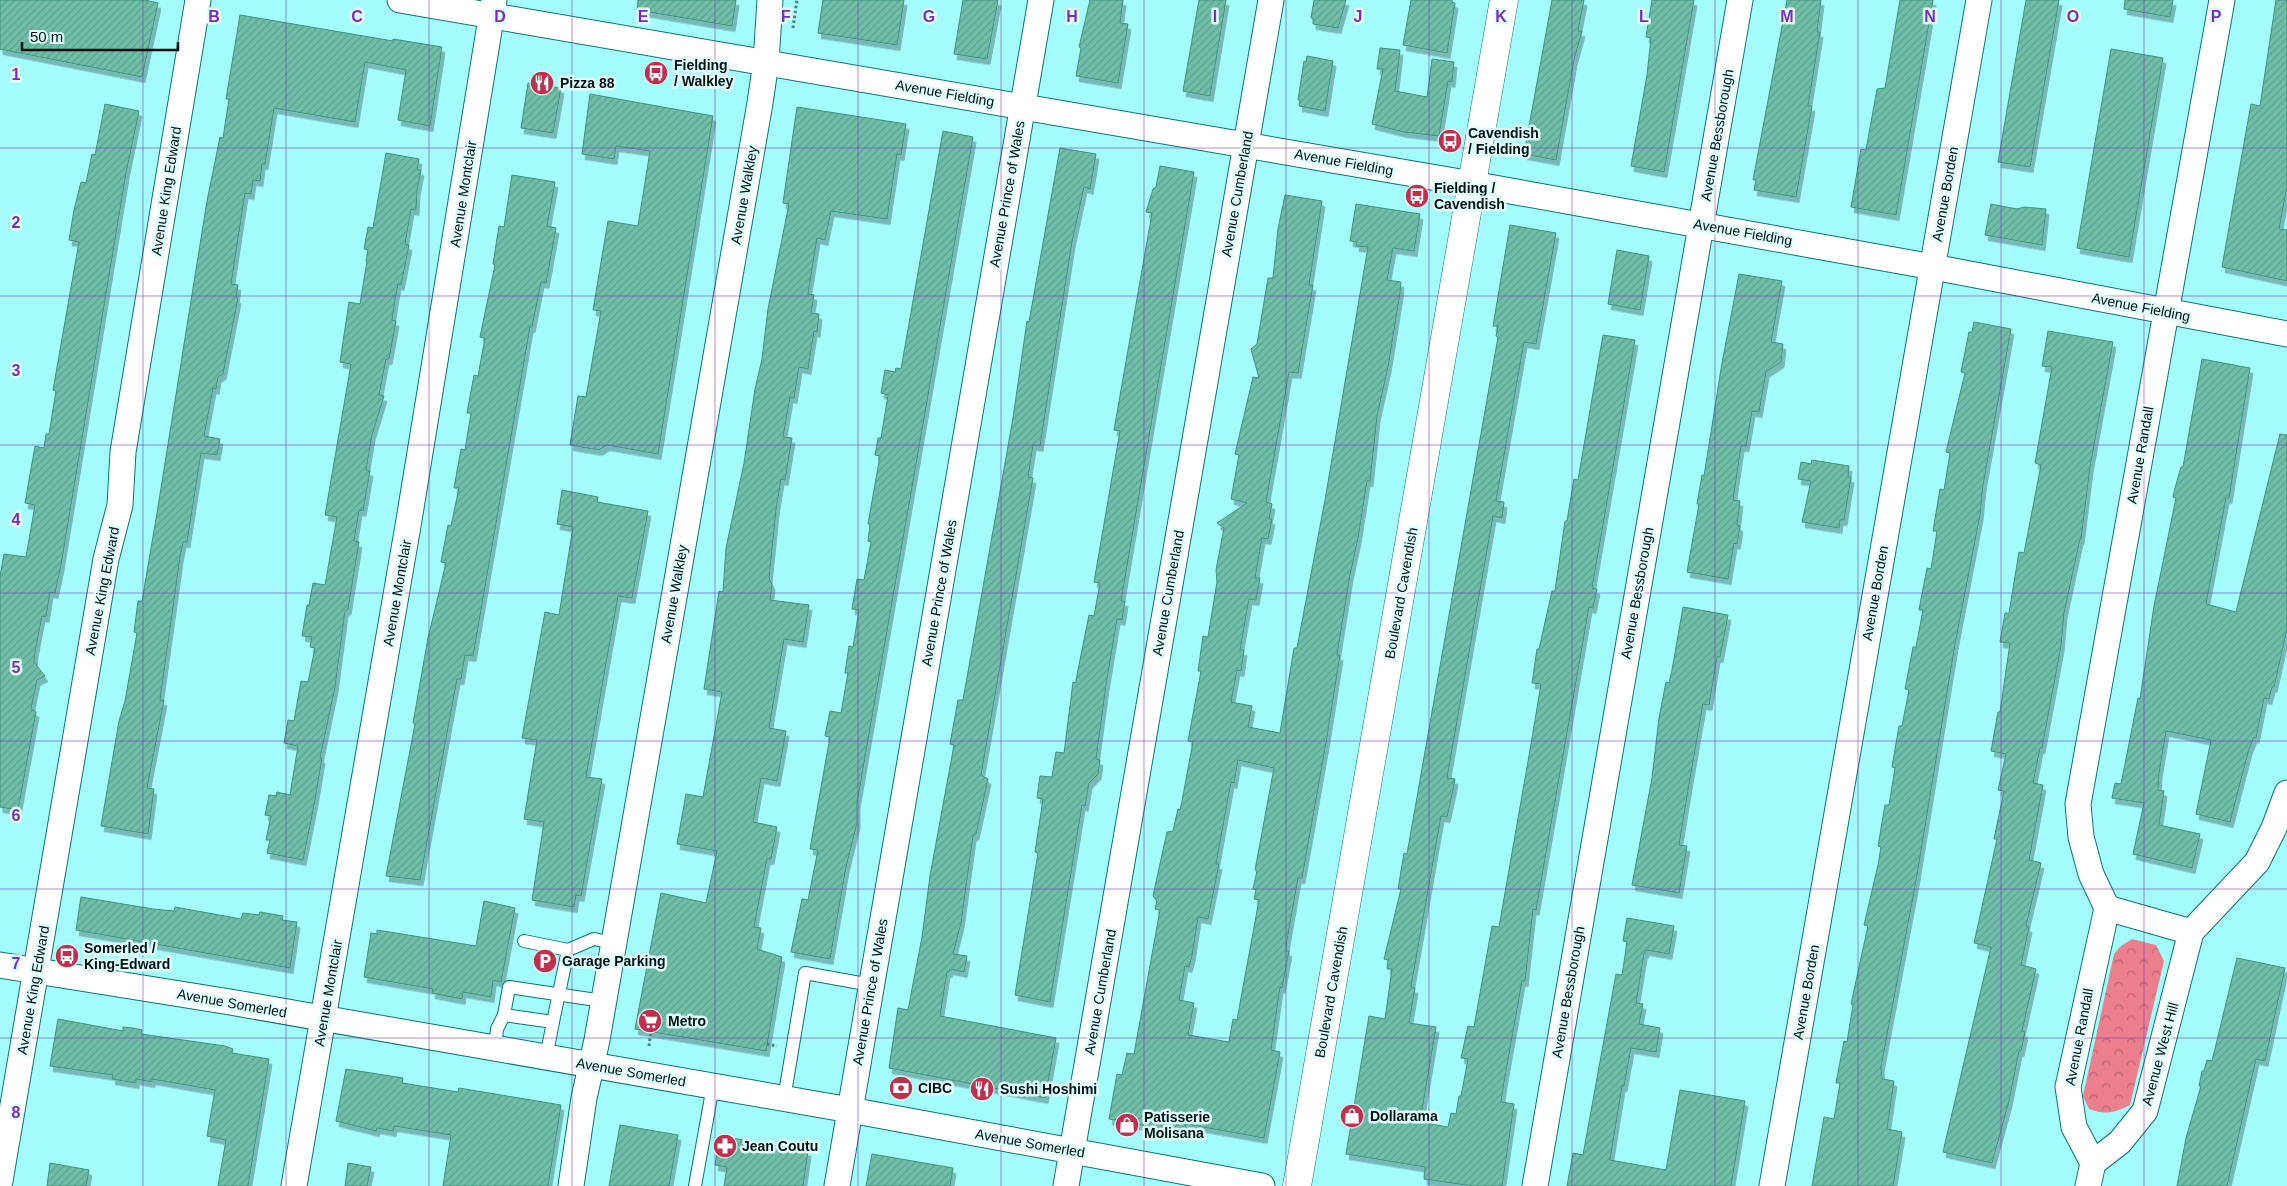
<svg xmlns="http://www.w3.org/2000/svg" width="2287" height="1186" font-family="Arial,sans-serif">
<defs>
<pattern id="forest-crowns" width="20" height="18" patternUnits="userSpaceOnUse" patternTransform="scale(1.25)"><rect width="20" height="18" fill="#eb7f8b"/><path d="M2 6a3 3 0 1 1 6 0M12 15a3 3 0 1 1 6 0" fill="none" stroke="#bc6670"/></pattern>
<pattern id="building-hatch" width="6" height="6" patternUnits="userSpaceOnUse" patternTransform="scale(1.25)"><rect width="6" height="6" fill="#6fbea8"/><path d="M-1 1l2-2M0 6l6-6M5 7l2-2" fill="none" stroke="#5ea28f"/></pattern>
<filter id="shadow"><feDropShadow dx="3" dy="5.5" stdDeviation="0" flood-color="#0004"/></filter>
</defs>
<rect width="100%" height="100%" fill="#a3fcfa"/>
<!-- forest -->
<path fill="url(#forest-crowns)" d="M2132,939L2156,945L2164,961L2130,1105C2114,1113 2106,1115 2089,1109L2083,1096L2114,954L2121,946Z"/>
<!-- building -->
<g fill="url(#building-hatch)" stroke="#40917c" fill-rule="evenodd" filter="url(#shadow)">
<path d="M0,0H145L158,3L142,77L0,49Z"/>
<path d="M638,0H736L732,26L637,10Z"/>
<path d="M823,0H904L897,45L818,33Z"/>
<path d="M963,0H998L987,59L954,54Z"/>
<path d="M1090,0H1123L1120,23L1128,24L1118,83L1076,76L1081,48L1079,47Z"/>
<path d="M1199,0H1226L1210,96L1183,91Z"/>
<path d="M1314,0H1346L1338,28L1313,24V18H1311Z"/>
<path d="M1411,0H1452V2L1455,3L1447,53L1403,45Z"/>
<path d="M1552,0H1584L1578,31H1582L1574,60L1556,160L1524,154Z"/>
<path d="M1652,0H1694L1664,172L1631,166L1647,75L1651,38L1646,37Z"/>
<path d="M1787,0H1821L1817,32H1820L1808,106H1812L1796,197L1754,190L1756,180H1753Z"/>
<path d="M1900,0H1933L1896,215L1851,207L1861,149L1866,150L1877,89L1885,88Z"/>
<path d="M2026,0H2059L2030,167L1998,162Z"/>
<path d="M2125,0H2173L2170,17L2124,9Z"/>
<path d="M2276,0H2287V186L2279,229L2287,230V281L2222,267L2251,104L2260,106Z"/>
<path d="M240,15L393,41V39L442,47L430,126L398,120L406,70L365,62L355,122L274,108L265,164H262L260,181L253,180L251,194L245,193L231,284L238,285L236,298H238L223,374L218,377L216,389L213,388L204,436L220,439L217,455L201,453L187,542H183L180,557L160,700H164L147,788L154,789L148,834L101,826L119,721L125,701L137,633L134,632L138,601H142L157,513L207,201L220,137L223,138L229,99H226Z"/>
<path d="M1380,48L1400,50L1395,91L1427,97L1432,59L1454,62L1452,82L1448,81L1439,136L1404,132L1372,124L1383,69H1377Z"/>
<path d="M2111,49L2163,58L2129,257L2077,248Z"/>
<path d="M1307,56L1333,61L1325,111L1299,106L1300,100H1298L1304,61L1306,62Z"/>
<path d="M528,83L561,88L553,133L521,128Z"/>
<path d="M590,94L713,116L658,454L607,445L599,450L570,445L578,396L586,397L601,311L593,310L608,221L638,226L650,151L616,146L614,159L582,154Z"/>
<path d="M105,104L139,111L126,173L61,565L55,593L50,592L46,617L42,616L35,652L34,662L45,676L37,680L31,709L36,712L18,810L0,807V576L4,554L26,557L35,505L25,503L35,446L44,448L46,434H49L56,391L53,390L79,242L69,240L74,210L81,182L86,183L92,154L95,155Z"/>
<path d="M797,107L906,124L901,155L897,154L887,219L831,211L825,240L817,238L808,294L814,295L811,313L819,314L817,332L814,331L808,369L799,367L794,398L790,397L783,437L792,438L785,480L781,479L776,510L769,578L772,585L770,600L809,605L803,642L784,639L769,728L786,731L777,781L761,778L753,822L777,827L771,859H767L754,927L761,928L757,949L782,957L766,1051L635,1029L661,893L706,903L717,851L677,844L686,794L703,797L722,692L704,689L719,591L723,592L726,548L744,463L755,389L762,359L768,309L789,204L783,203Z"/>
<path d="M943,131L973,137L857,803V823L846,867L830,959L791,952L802,899L808,900L818,850L810,849L830,737L825,736L830,711L841,713L848,673H845L849,646L853,647L859,610L852,609L857,579L864,580L871,542L868,541L870,524H868L880,456L875,455L878,438H881L888,395L881,393L885,370L895,372L896,368L901,369Z"/>
<path d="M1060,148L1096,154L1090,189L1084,187L1072,242L1040,446L1033,445L1028,477L1033,478L981,775L988,779L976,834L973,836L961,923L953,954L967,956L964,972L950,969L949,972H947L940,1016L1056,1038L1045,1098L889,1068L898,1008L908,1010L922,937L930,876L954,745L950,744L958,700H963L1013,418L1027,321L1029,322Z"/>
<path d="M386,153L419,159L417,170H421L417,190L416,210L411,209L405,244L409,245L401,285L398,284L395,300L392,320L396,321L389,359H386L379,395L384,396L372,435L366,470L370,471L363,511L359,510L354,541L359,542L348,609L345,611L335,687L320,758H322L315,800L303,860L267,853L270,840H266L271,816L265,815L269,795L276,796L277,792L290,795L298,746L284,743L288,720L294,721L301,681L308,682L315,648L310,647L312,637L302,636L307,605H309L313,583L325,585L337,517L325,515L351,364L340,362L349,302L360,304L367,261H366L368,250L364,249L368,227L373,228Z"/>
<path d="M1160,166L1194,172L1121,601H1125L1122,620L1117,619L1106,685L1096,759L1100,760L1098,774L1089,783L1085,806L1082,805L1050,1002L1015,995L1038,853L1035,852L1043,799L1037,798L1040,776L1052,777L1056,752L1064,753L1073,682L1076,683V680L1089,615L1094,616L1100,583L1094,582L1120,431L1114,430L1152,213L1146,212L1153,189L1156,187Z"/>
<path d="M512,175L555,182L547,226L556,228L546,283L541,282L532,327H530L473,656L465,655L461,679H457L420,880L386,876L415,724L413,723L428,638L446,563L441,562L448,525L451,526L459,488H454L461,449L465,450L471,413H467L474,375L478,376L485,338L480,337L495,265L493,264L499,226L504,227Z"/>
<path d="M1285,195L1322,201L1309,285H1313L1298,373L1289,372L1266,502L1272,504L1269,519H1272L1268,539L1262,538L1255,578H1260L1256,600L1249,599L1240,650H1244L1241,671L1237,670L1231,702L1252,706L1248,727L1280,733L1294,648H1297L1325,500L1368,247L1356,246L1357,242L1350,241L1356,204L1420,214L1414,251L1393,248L1387,280L1401,282L1400,293L1388,367L1377,416L1370,481H1367L1358,538L1350,575L1337,655H1340L1327,737L1302,878H1298L1287,940L1286,951H1289L1282,988L1280,987L1271,1050L1280,1052L1264,1138L1186,1124L1184,1133L1109,1119L1117,1074L1122,1075L1127,1053L1134,1054L1160,910L1155,909L1157,901L1153,896L1156,882L1167,832L1173,831L1178,809L1180,810L1182,801L1193,742L1188,741L1201,671H1198L1203,636L1208,637L1217,582L1216,570L1224,528L1217,523L1247,503L1231,499L1239,455L1235,454L1253,377L1259,378L1251,349L1257,344L1268,278H1273L1278,229ZM1238,760L1274,768L1255,870L1257,871L1253,889L1256,890L1254,899L1259,900L1237,1020L1233,1019L1229,1042L1188,1035L1194,1003L1179,1000L1185,966L1189,967L1192,956L1198,917L1208,919L1219,864H1216L1231,782L1234,783Z"/>
<path d="M1991,204L2017,209L2024,207L2046,209L2042,245L1985,235Z"/>
<path d="M1510,225L1556,233L1536,344L1524,342L1496,501L1504,502L1502,518L1493,516L1447,778L1455,779L1453,790L1447,817L1441,816L1411,987L1415,988L1409,1023L1436,1027L1420,1122L1448,1127L1451,1113L1456,1114L1459,1096H1461L1468,1059L1461,1058L1468,1026L1474,1027L1492,926L1499,927L1530,750L1541,684L1532,683L1537,649H1539L1552,591H1555L1565,521H1567L1574,479L1578,480L1603,335L1635,340L1592,588L1597,589L1593,608L1589,607L1536,910L1533,909L1525,981H1522L1504,1082L1501,1102L1514,1104L1502,1186H1473L1424,1179L1425,1167L1346,1154L1369,1016L1385,1019L1392,969H1387L1388,960L1384,959L1401,889H1398L1404,853L1407,854L1498,337L1496,336L1498,326H1493Z"/>
<path d="M1617,250L1649,256L1640,310L1608,304Z"/>
<path d="M1739,274L1782,281L1771,342L1783,344L1781,362L1766,372L1759,412L1752,411L1746,446H1741L1733,500L1740,501L1737,525L1740,526L1737,544L1734,543L1728,579L1687,572L1699,504H1697L1702,475L1704,476L1722,363Z"/>
<path d="M1974,322L2011,329L1983,485L1980,515L1955,644L1916,881L1881,1067L1882,1079L1894,1081L1887,1129L1902,1132L1893,1186H1812L1824,1117L1834,1119L1840,1083H1836L1844,1041L1847,1042L1853,1005L1851,1004L1868,926L1864,925L1878,865L1881,847L1878,846L1885,805H1889L1895,768L1892,767L1899,726H1902L1909,690L1905,689L1913,647H1916L1923,610H1919L1921,599L1927,568L1931,569L1937,531H1933L1940,489L1944,490L1950,453L1946,452L1965,373L1961,372L1969,332H1972Z"/>
<path d="M2048,331L2113,342L2090,467L2081,539H2080L2064,613L2061,646L2042,748H2040L2033,783L2043,785L2029,860L2041,863L2026,926L2029,927L2021,965L2036,969L2022,1031L2025,1032L2021,1051H2019L2009,1101L1992,1163L1943,1152L1991,947L1974,943L1997,839H1994L2004,791L1998,790L2006,754L1991,751L1998,712H2000L2010,643L2000,642L2005,613H2009L2019,552L2024,553L2041,465L2035,463L2052,367L2042,366Z"/>
<path d="M2202,359L2250,368L2229,498H2226L2206,604L2236,612L2280,434L2287,435V629L2274,687H2272L2269,699L2264,698L2256,738L2254,737L2249,749L2230,822L2196,814L2211,740L2166,731L2159,773L2158,790L2164,791L2159,825L2200,834L2192,868L2133,854L2144,803L2112,798L2115,783L2121,784L2138,698L2140,699L2154,606L2176,498L2173,497L2175,488L2181,467H2183Z"/>
<path d="M1812,460L1849,466L1848,477H1851L1844,520H1840L1839,528L1802,522L1811,481L1798,479L1801,462L1811,464Z"/>
<path d="M562,490L598,497L597,502L648,511L632,598L618,596L586,777L602,779L581,896L576,895L574,907L532,900L544,822L524,819L537,740L522,738L545,612L559,615L573,527L557,524Z"/>
<path d="M1683,607L1728,615L1720,657H1717L1709,705L1703,704L1689,784L1679,845L1687,846L1679,893L1632,885L1652,778L1659,718L1666,682L1669,683L1672,670Z"/>
<path d="M81,897L153,909L174,911L175,907L241,919L243,913L259,915L260,912L283,916L282,920L297,922L290,968L76,930Z"/>
<path d="M484,901L515,908L501,982L493,980L491,997L463,992L462,999L432,993L433,989L364,977L371,933L377,934V930L476,946Z"/>
<path d="M1627,918L1674,926L1669,954L1647,950L1644,954L1636,1003L1643,1004L1639,1024L1660,1028L1656,1052L1631,1048L1624,1086H1622L1610,1160L1666,1170L1680,1090L1745,1101L1731,1186H1567L1573,1153L1583,1155L1616,974L1622,975L1627,942L1623,941Z"/>
<path d="M2237,958L2285,968L2265,1061L2256,1059L2227,1186H2177L2186,1138L2201,1086H2199L2202,1071H2204L2207,1060L2212,1061Z"/>
<path d="M58,1019L123,1031V1027L133,1028L142,1030L141,1034L225,1046L233,1049L232,1053L269,1059L248,1186H218L226,1140L207,1136L215,1090L152,1079V1082L136,1079V1083L112,1079L113,1075L50,1066Z"/>
<path d="M346,1069L403,1078L402,1083L458,1092L459,1088L561,1105L548,1186H443L451,1135L394,1126L393,1131L377,1128L376,1131L336,1121Z"/>
<path d="M620,1125L678,1135L669,1186H609Z"/>
<path d="M720,1136L808,1151L803,1186H724L727,1167L715,1165Z"/>
<path d="M872,1154L953,1168L950,1186H866Z"/>
<path d="M50,1163L89,1170L86,1186H47Z"/>
<path d="M348,1163L371,1167L367,1186H345Z"/>
</g>
<g fill="none" stroke-linecap="round" stroke-linejoin="round">
<!-- service casing -->
<g stroke="#0a7675" stroke-width="14">
<g id="service">
<path d="M524,941L568,950"/>
<path d="M603,1001L509,987L504,1015L553,1022L568,950L594,939L613,943"/>
<path d="M495,1049L497,1029L504,1015"/>
<path d="M546,1058L553,1022"/>
<path d="M784,1099L805,973L871,985"/>
<path d="M695,1186L713,1086"/>
</g>
</g>
<!-- minor casing -->
<g stroke="#0a7675" stroke-width="27">
<g id="minor">
<path d="M400,0L1472,184L1933,267L2287,334"/>
<path d="M2107,908L2191,932"/>
<path d="M0,965L230,1002L850,1110L1262,1186"/>
<path d="M2093,1163L2074,1127L2068,1087L2107,908L2091,874L2081,837L2078,804L2222,0"/>
<path d="M0,1181L106,559L120,505L123,452L198,0"/>
<path d="M294,1186L409,520L494,0"/>
<path d="M571,1186L584,1098L597,1040L760,103L766,62L770,0"/>
<path d="M837,1186L1041,0"/>
<path d="M1066,1186L1271,0"/>
<path d="M1535,1186L1740,0"/>
<path d="M1772,1186L1979,0"/>
<path d="M2088,1186L2093,1163L2120,1142L2145,1111L2191,932L2257,862L2274,828L2287,793"/>
</g>
</g>
<!-- secondary casing -->
<g stroke="#0a7675" stroke-width="29">
<path id="secondary" d="M1297,1186L1504,0"/>
</g>
<!-- path -->
<g stroke="#4d7f7e" stroke-width="3" stroke-dasharray="2.5 2.5" stroke-linecap="butt">
<path d="M793,28L797,0"/>
<path d="M767,1044L777,1046"/>
<path d="M649,1046L651,1031"/>
</g>
<!-- service -->
<use href="#service" stroke="#fff" stroke-width="12"/>
<!-- minor -->
<use href="#minor" stroke="#fff" stroke-width="25"/>
<!-- secondary -->
<use href="#secondary" stroke="#fff" stroke-width="28"/>
</g>
<!-- grid -->
<path fill="none" stroke="#7b2cbf" stroke-width="1" stroke-opacity="0.55" d="M143,0V1186M286,0V1186M429,0V1186M572,0V1186M715,0V1186M858,0V1186M1001,0V1186M1144,0V1186M1286,0V1186M1429,0V1186M1572,0V1186M1715,0V1186M1858,0V1186M2001,0V1186M2144,0V1186M0,148H2287M0,296H2287M0,445H2287M0,593H2287M0,741H2287M0,889H2287M0,1038H2287"/>
<!-- icons -->
<defs>
<g id="bus-disc" transform="scale(1.25)"><circle r="9.5" fill="#c0304e" stroke="#ddfefd"/><path d="M-5-6H5V4H4V6H2V4H-2V6H-4V4H-5ZM-3.5-4V0h7V-4ZM-3.5 1.2v1.5H-2V1.2ZM2 1.2v1.5H3.5V1.2Z" fill="#fff"/></g>
<g id="restaurant-disc" transform="scale(1.25)"><circle r="9.5" fill="#c0304e" stroke="#ddfefd"/><path d="M-5-6h1v4h1v-4h1v4h1v-4h1v5L-1.5 .5V6h-2V.5L-5-1ZM5-6V6H3V1.5H1.5Q1.5-4 5-6Z" fill="#fff"/></g>
<g id="parking-disc" transform="scale(1.25)"><circle r="9.5" fill="#c0304e" stroke="#ddfefd"/><path d="M-3.5-5.5H1a3.5 3.5 0 0 1 0 7H-1V5.5H-3.5ZM-1-3.4V-.6H.8a1.4 1.4 0 0 0 0-2.8Z" fill="#fff"/></g>
<g id="supermarket-disc" transform="scale(1.25)"><circle r="9.5" fill="#c0304e" stroke="#ddfefd"/><path d="M-6-5.5h2.5l.6 2H6L4.5 2H-2.5L-4.4-4H-6ZM-1.5 3.2a1.3 1.3 0 1 0 .1 0ZM3 3.2a1.3 1.3 0 1 0 .1 0Z" fill="#fff"/></g>
<g id="bank-disc" transform="scale(1.25)"><circle r="9.5" fill="#c0304e" stroke="#ddfefd"/><path d="M-6-4H6V4H-6ZM0-2.3a2.3 2.3 0 1 0 0 4.6a2.3 2.3 0 1 0 0-4.6Z" fill="#fff"/></g>
<g id="shop-disc" transform="scale(1.25)"><circle r="9.5" fill="#c0304e" stroke="#ddfefd"/><path d="M-5-2.5h2.3a2.7 3.5 0 0 1 5.4 0H5L5.5 6h-11ZM-1.5-2.5h3a1.5 2.3 0 0 0-3 0Z" fill="#fff"/></g>
<g id="pharmacy-disc" transform="scale(1.25)"><circle r="9.5" fill="#c0304e" stroke="#ddfefd"/><path d="M-2-6h4v4h4v4h-4v4h-4v-4h-4v-4h4Z" fill="#fff"/></g>
</defs>
<g fill-rule="evenodd">
<use href="#bus-disc" x="656" y="73"/>
<use href="#restaurant-disc" x="542" y="83"/>
<use href="#bus-disc" x="1450" y="141"/>
<use href="#bus-disc" x="1417" y="196"/>
<use href="#bus-disc" x="67" y="956"/>
<use href="#parking-disc" x="545" y="961"/>
<use href="#supermarket-disc" x="650" y="1021"/>
<use href="#bank-disc" x="901" y="1088"/>
<use href="#restaurant-disc" x="982" y="1089"/>
<use href="#shop-disc" x="1352" y="1116"/>
<use href="#shop-disc" x="1127" y="1125"/>
<use href="#pharmacy-disc" x="725" y="1146"/>
</g>
<g text-anchor="middle" dominant-baseline="central" stroke-width="5" stroke-linejoin="round" paint-order="stroke">
<!-- poi labels -->
<g font-size="14" font-weight="bold" fill="#000f0f" stroke="#ddfefd" text-anchor="start">
<text x="674" y="65">Fielding<tspan x="674" dy="16">/ Walkley</tspan></text>
<text x="560" y="83">Pizza 88</text>
<text x="1468" y="133">Cavendish<tspan x="1468" dy="16">/ Fielding</tspan></text>
<text x="1434" y="188">Fielding /<tspan x="1434" dy="16">Cavendish</tspan></text>
<text x="84" y="948">Somerled /<tspan x="84" dy="16">King-Edward</tspan></text>
<text x="562" y="961">Garage Parking</text>
<text x="668" y="1021">Metro</text>
<text x="918" y="1088">CIBC</text>
<text x="1000" y="1089">Sushi Hoshimi</text>
<text x="1370" y="1116">Dollarama</text>
<text x="1144" y="1117">Patisserie<tspan x="1144" dy="16">Molisana</tspan></text>
<text x="742" y="1146">Jean Coutu</text>
</g>
<!-- street labels -->
<g font-size="14" fill="#000f0f" stroke="#ddfefd">
<text transform="translate(945 93) rotate(10)">Avenue Fielding</text>
<text transform="translate(1717 135) rotate(-80)">Avenue Bessborough</text>
<text transform="translate(1344 162) rotate(10)">Avenue Fielding</text>
<text transform="translate(166 191) rotate(-81)">Avenue King Edward</text>
<text transform="translate(463 194) rotate(-81)">Avenue Montclair</text>
<text transform="translate(1007 194) rotate(-80)">Avenue Prince of Wales</text>
<text transform="translate(1237 194) rotate(-80)">Avenue Cumberland</text>
<text transform="translate(1945 194) rotate(-80)">Avenue Borden</text>
<text transform="translate(744 195) rotate(-80)">Avenue Walkley</text>
<text transform="translate(1743 232) rotate(10)">Avenue Fielding</text>
<text transform="translate(2141 307) rotate(11)">Avenue Fielding</text>
<text transform="translate(2140 455) rotate(-80)">Avenue Randall</text>
<text transform="translate(102 591) rotate(-79)">Avenue King Edward</text>
<text transform="translate(397 593) rotate(-80)">Avenue Montclair</text>
<text transform="translate(939 593) rotate(-80)">Avenue Prince of Wales</text>
<text transform="translate(1168 593) rotate(-80)">Avenue Cumberland</text>
<text transform="translate(1401 593) rotate(-80)">Boulevard Cavendish</text>
<text transform="translate(1637 593) rotate(-80)">Avenue Bessborough</text>
<text transform="translate(1875 593) rotate(-80)">Avenue Borden</text>
<text transform="translate(674 594) rotate(-80)">Avenue Walkley</text>
<text transform="translate(33 990) rotate(-80)">Avenue King Edward</text>
<text transform="translate(870 992) rotate(-80)">Avenue Prince of Wales</text>
<text transform="translate(1100 992) rotate(-80)">Avenue Cumberland</text>
<text transform="translate(1331 992) rotate(-80)">Boulevard Cavendish</text>
<text transform="translate(1568 992) rotate(-80)">Avenue Bessborough</text>
<text transform="translate(1806 992) rotate(-80)">Avenue Borden</text>
<text transform="translate(328 993) rotate(-80)">Avenue Montclair</text>
<text transform="translate(232 1003) rotate(10)">Avenue Somerled</text>
<text transform="translate(2079 1037) rotate(-79)">Avenue Randall</text>
<text transform="translate(2160 1054) rotate(-75)">Avenue West Hill</text>
<text transform="translate(631 1072) rotate(10)">Avenue Somerled</text>
<text transform="translate(1030 1143) rotate(10)">Avenue Somerled</text>
</g>
</g>
<g font-size="16" text-anchor="middle" font-weight="bold" fill="#7b2cbf" stroke="#ddfefd" stroke-width="5" stroke-linejoin="round" paint-order="stroke">
<text x="214" y="22">B</text>
<text x="357" y="22">C</text>
<text x="500" y="22">D</text>
<text x="643" y="22">E</text>
<text x="786" y="22">F</text>
<text x="929" y="22">G</text>
<text x="1072" y="22">H</text>
<text x="1215" y="22">I</text>
<text x="1358" y="22">J</text>
<text x="1501" y="22">K</text>
<text x="1644" y="22">L</text>
<text x="1787" y="22">M</text>
<text x="1930" y="22">N</text>
<text x="2073" y="22">O</text>
<text x="2216" y="22">P</text>
<text x="16" y="80">1</text>
<text x="16" y="228">2</text>
<text x="16" y="376">3</text>
<text x="16" y="525">4</text>
<text x="16" y="673">5</text>
<text x="16" y="821">6</text>
<text x="16" y="969">7</text>
<text x="16" y="1118">8</text>
</g>
<!-- scale -->
<path d="M22 42v8h156v-8" fill="none" stroke="#000f0f" stroke-width="2.5"/>
<text x="30" y="42" font-size="15" fill="#000f0f" stroke="#ddfefd" stroke-width="4" paint-order="stroke">50 m</text>
</svg>
